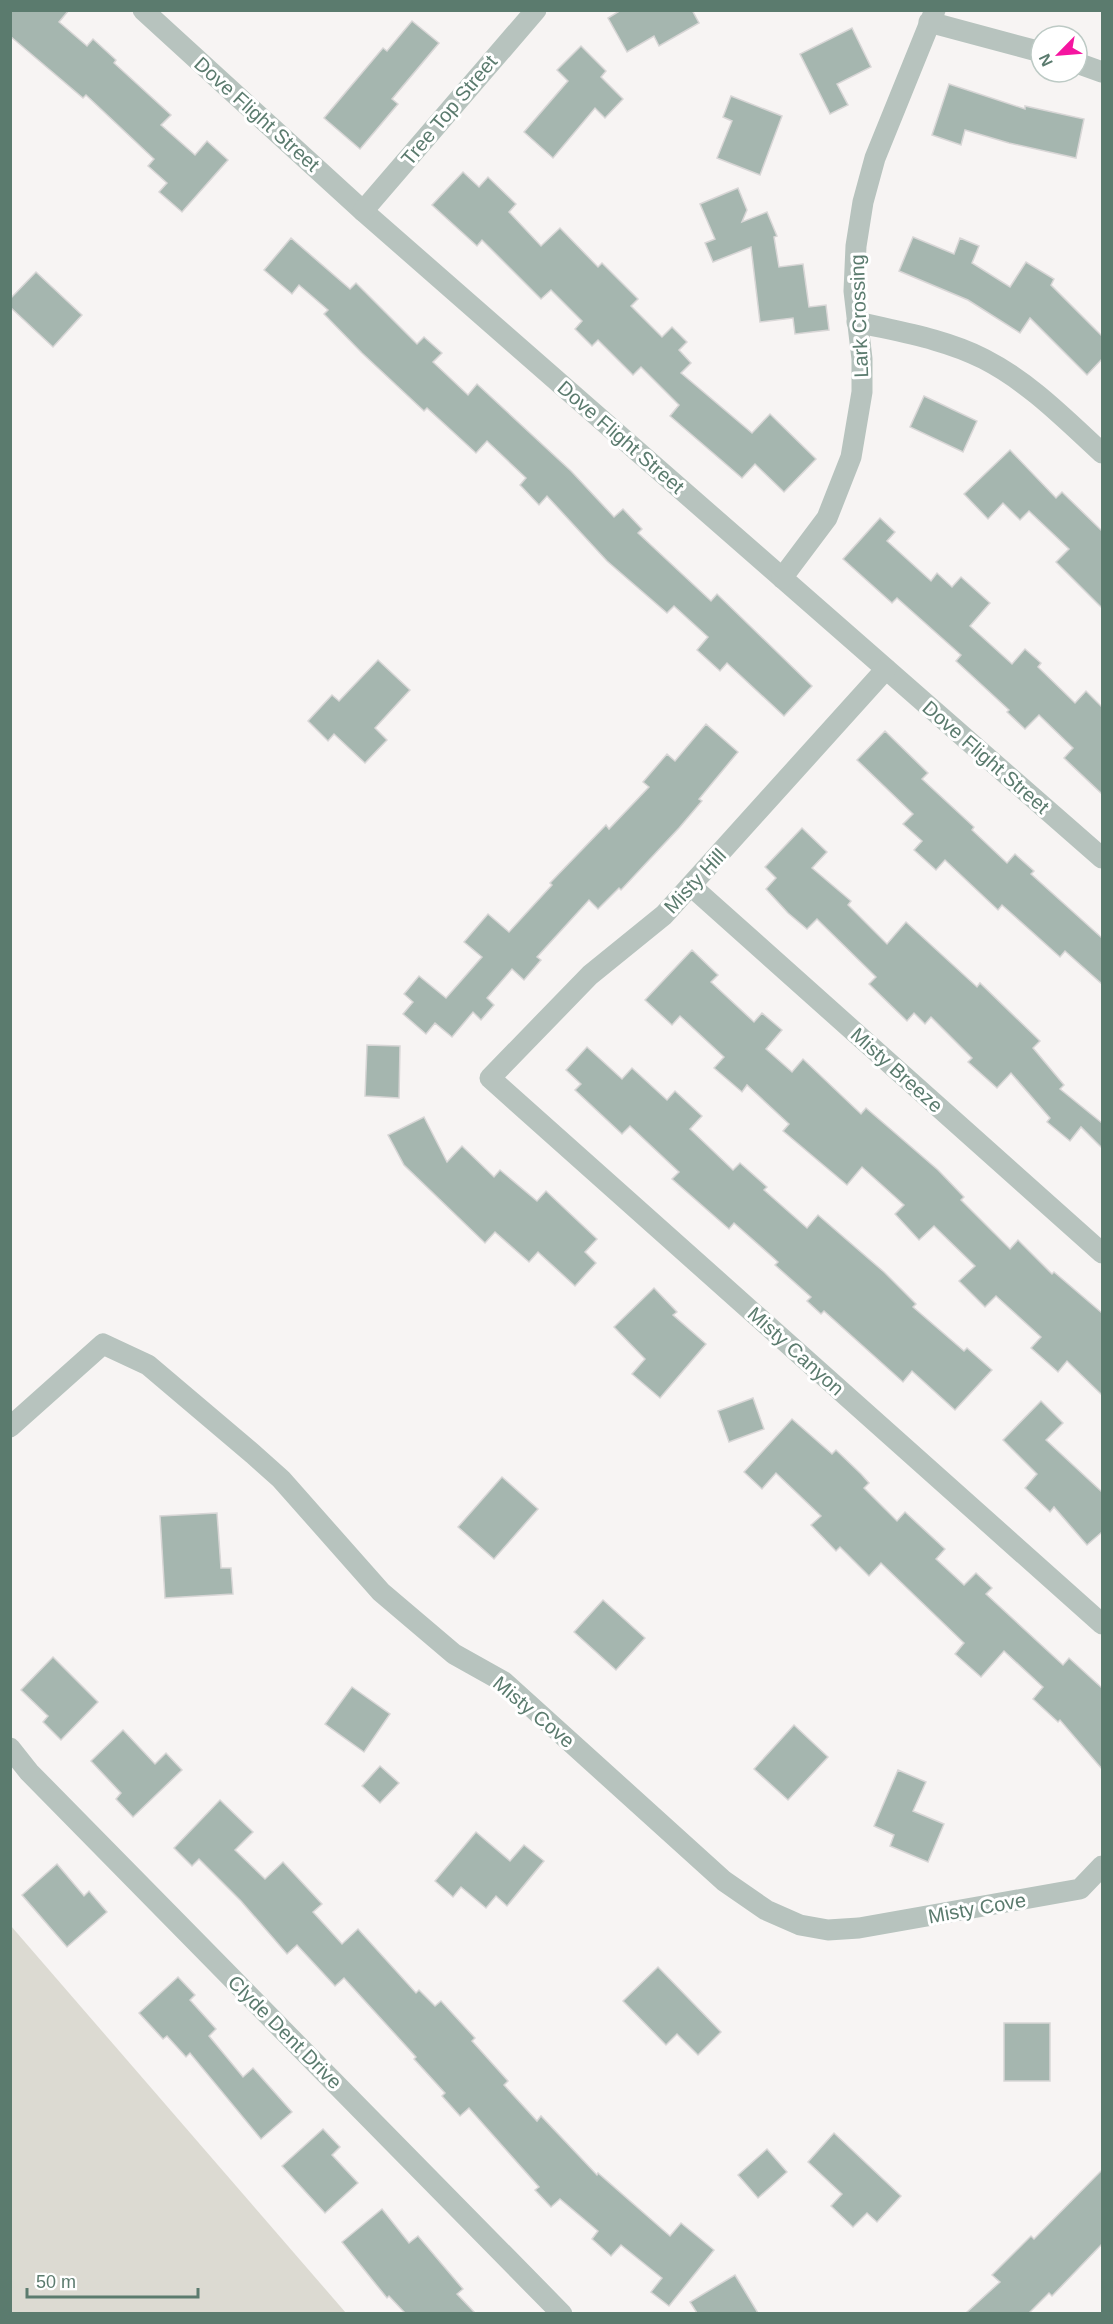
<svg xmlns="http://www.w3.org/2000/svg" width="1113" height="2324" font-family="Arial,sans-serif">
<rect width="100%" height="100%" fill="#f7f4f3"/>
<!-- green -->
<path fill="#dcdad2" d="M10,1926H11L346,2313H11Z"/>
<!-- building -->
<g fill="#a5b6af" stroke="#d8d6d6" stroke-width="1.5">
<path d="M10,10H69L59,22L87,46L93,39L116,60L114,63L171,115L161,125L195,155L207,141L228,160L182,212L159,192L167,183L148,166L154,159L86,95L83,98L10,36Z"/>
<path d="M621,10H692L699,23L659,46L654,36L627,52L608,18Z"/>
<path d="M412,21L439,43L392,99L398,104L360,149L324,118L383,48L387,51Z"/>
<path d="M852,28L871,67L837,84L848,105L830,114L800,54Z"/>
<path d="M581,46L606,71L601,77L623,99L605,118L595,108L553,158L524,132L568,81L557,70Z"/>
<path d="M949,84L1025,109V106L1084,119L1076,158L1009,143L965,130L961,145L932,135Z"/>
<path d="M731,96L782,116L760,175L717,158L732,121L723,117Z"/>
<path d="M463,172L479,187L488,177L516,204L509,212L541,246L560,228L598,267L602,263L638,299L631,306L662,337L672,327L687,342L679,350L691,363L681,373L752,433L770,414L816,459L784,492L755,464L742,478L670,416L679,405L641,367L633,375L598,340L592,346L575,329L582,321L551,290L541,299L482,240L477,246L432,205Z"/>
<path d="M738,188L747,210L742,222L767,212L777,236L774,237L779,267L803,264L809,307L826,305L829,330L795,334L793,318L760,322L751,247L713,262L705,243L715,239L700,204Z"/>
<path d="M913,237L954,254L960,238L979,246L972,263L1010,287L1026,262L1054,279L1051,285L1102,336V359L1087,375L1030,318L1020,333L968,300L899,271Z"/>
<path d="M291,238L350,289L356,283L417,344L424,337L442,353L433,362L468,395L477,384L571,471L614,517L623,509L642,529L638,533L711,601L717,594L812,686L784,716L727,663L720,671L697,650L708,637L674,606L667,613L607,561L547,496L539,505L520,485L526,478L487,441L476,453L427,408L424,411L362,353L324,314L328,310L299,285L292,294L264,270Z"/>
<path d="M36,272L82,315L53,347L10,307V299Z"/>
<path d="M924,396L977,421L963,452L910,427Z"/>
<path d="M1010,450L1056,498L1062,492L1102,531V608L1056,562L1069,549L1029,511L1020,520L1003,503L988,519L964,494Z"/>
<path d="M880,518L895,532L887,541L931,581L937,573L952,587L961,577L990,603L970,626L1012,664L1025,649L1041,663L1038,667L1075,703L1086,691L1102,707V794L1064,758L1073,748L1039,715L1025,729L1007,712L1009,710L956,661L961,655L897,598L892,603L843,559Z"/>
<path d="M378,660L410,690L375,728L387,740L365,763L334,734L328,741L308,721L332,695L339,701Z"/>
<path d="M706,724L738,752L699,799L702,801L679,828L621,890L619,888L598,909L589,900L537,957L541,960L524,980L512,969L487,998L494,1005L481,1020L473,1012L452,1037L435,1023L426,1034L403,1014L413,1002L404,994L419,976L446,998L482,957L464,942L488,914L509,932L552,885L550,883L606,825L609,829L649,787L643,782L667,754L675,761Z"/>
<path d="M885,731L928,773L922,779L974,827L972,830L1007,863L1015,854L1034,871L1031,874L1102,938V984L1065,951L1060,957L1002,905L998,910L945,860L936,870L914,850L922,841L903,824L913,814L857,760Z"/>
<path d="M802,828L827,852L812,868L851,901L848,905L887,944L906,922L977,987L980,983L1040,1041L1033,1048L1064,1085L1060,1089L1102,1123V1148L1081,1127L1070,1141L1047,1122L1050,1118L1011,1073L997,1088L968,1062L972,1058L931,1017L925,1024L914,1013L907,1021L869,984L876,977L817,919L807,929L788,913L766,889L776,878L765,867Z"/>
<path d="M692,950L718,975L711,982L754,1022L762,1013L782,1030L766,1049L792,1072L803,1059L861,1114L866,1108L938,1170L964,1197L961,1200L1010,1249L1018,1240L1052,1274L1054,1272L1102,1313V1395L1067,1361L1058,1372L1031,1348L1041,1337L996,1296L985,1307L959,1281L975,1266L934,1226L919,1240L895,1214L904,1205L862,1167L847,1185L783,1131L789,1124L747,1085L742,1092L714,1068L724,1057L680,1016L672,1025L645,1000Z"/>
<path d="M367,1045L400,1046L399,1098L365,1096Z"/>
<path d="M587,1047L622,1079L632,1068L667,1100L675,1091L702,1116L690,1129L733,1170L740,1163L767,1187L764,1190L807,1228L818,1215L884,1272L916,1304L913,1307L964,1351L967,1348L992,1370L955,1410L912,1371L903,1382L824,1311L821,1314L807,1301L811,1297L775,1265L778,1262L734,1223L729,1229L672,1179L679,1172L630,1126L622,1134L575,1090L581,1084L566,1070Z"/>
<path d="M424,1117L447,1162L462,1146L494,1177L500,1170L537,1201L546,1191L597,1239L585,1252L596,1263L575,1286L538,1252L529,1262L495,1232L485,1243L404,1165L388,1135Z"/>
<path d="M654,1288L677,1312L673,1315L706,1344L660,1398L632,1374L645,1359L614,1327Z"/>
<path d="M753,1398L764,1429L729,1442L718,1411Z"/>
<path d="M1041,1401L1063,1423L1046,1440L1102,1492V1532L1087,1545L1054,1507L1050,1512L1025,1488L1037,1474L1003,1440Z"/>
<path d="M792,1419L832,1454L836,1450L861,1474L869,1483L864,1488L897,1521L905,1512L945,1549L936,1559L964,1585L976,1573L992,1588L986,1594L1063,1665L1069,1658L1102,1688V1769L1060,1720L1058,1722L1033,1699L1043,1687L1004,1651L981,1677L955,1654L964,1643L881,1563L869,1576L840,1547L836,1551L811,1525L821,1516L776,1473L762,1489L744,1472Z"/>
<path d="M502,1477L538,1509L494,1559L458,1527Z"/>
<path d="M217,1513L221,1568H231L233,1594L165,1598L160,1516Z"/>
<path d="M603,1600L645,1638L616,1670L574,1632Z"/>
<path d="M53,1657L98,1702L61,1740L43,1722L48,1716L21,1690Z"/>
<path d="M352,1687L390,1714L364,1752L325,1724Z"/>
<path d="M794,1725L828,1757L788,1800L754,1769Z"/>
<path d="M123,1730L155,1764L166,1753L182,1770L133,1817L116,1799L121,1793L91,1761Z"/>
<path d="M380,1766L399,1783L380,1803L362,1786Z"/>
<path d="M898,1770L926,1782L913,1811L944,1824L928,1862L890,1846L894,1835L874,1826Z"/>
<path d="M220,1800L253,1832L235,1850L265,1879L283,1862L322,1904L313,1912L342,1944L358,1929L416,1993L419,1990L435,2006L441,2001L475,2038L472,2041L508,2081L504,2085L537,2121L541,2116L597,2175L598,2173L670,2236L681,2223L714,2250L669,2306L651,2292L662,2278L621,2245L611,2256L592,2239L598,2231L560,2199L551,2207L535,2190L539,2187L469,2108L460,2116L442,2096L445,2093L414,2059L416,2057L344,1978L335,1986L297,1945L287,1954L241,1901L199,1859L192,1866L174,1848Z"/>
<path d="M476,1832L510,1861L524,1845L544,1861L507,1906L496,1896L486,1908L461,1887L453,1897L435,1881Z"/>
<path d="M57,1864L84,1896L89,1891L107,1912L67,1947L22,1895Z"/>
<path d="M658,1967L721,2032L698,2055L677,2034L666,2045L623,2001Z"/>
<path d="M178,1977L195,1995L190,2000L216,2029L209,2036L243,2077L253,2068L292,2112L261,2139L190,2053L186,2057L167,2036L163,2039L139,2013Z"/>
<rect x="1004" y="2023" width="46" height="58"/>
<path d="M323,2129L340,2147L332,2155L358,2183L325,2213L282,2166Z"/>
<path d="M834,2133L901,2196L877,2222L867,2213L853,2227L831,2206L842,2194L808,2162Z"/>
<path d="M767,2149L787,2172L758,2198L738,2175Z"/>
<path d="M1102,2170V2244L1052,2296L1049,2293L1029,2313H966L1000,2282L992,2275L1031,2236L1034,2239Z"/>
<path d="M382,2209L409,2243L418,2236L463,2289L457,2294L475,2313H405L389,2296L387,2298L342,2242Z"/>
<path d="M735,2275L758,2313H697L690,2302Z"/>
</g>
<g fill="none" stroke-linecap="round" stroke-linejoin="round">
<!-- street -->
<g stroke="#b7c3be" stroke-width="21">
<path d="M143,10L363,211L1102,858"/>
<path d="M929,22L1041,52"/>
<path d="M1077,63L1102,72"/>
<path d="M363,211L536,10"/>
<path d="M857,322C900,332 945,339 984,359C1029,382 1065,419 1102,453"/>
<path d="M782,578L827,518L851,457L862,392V359L854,291L856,246L863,202L875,158L935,10"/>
<path d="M886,669L664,915L590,975L490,1078L1102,1624"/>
<path d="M691,886L1102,1253"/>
<path d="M10,1427L103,1344L148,1365L253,1454L281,1479L381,1592L454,1654L504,1682L724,1881L766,1910L800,1925L828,1930L859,1928L1080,1889L1102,1866"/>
<path d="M10,1748L29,1772L562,2314"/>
</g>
</g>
<g text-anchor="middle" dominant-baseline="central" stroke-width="6" stroke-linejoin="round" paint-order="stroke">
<!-- street labels -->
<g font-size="20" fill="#5b7b6e" stroke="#fff">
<text transform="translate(449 110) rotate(-50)">Tree Top Street</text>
<text transform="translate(257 114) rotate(42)">Dove Flight Street</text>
<text transform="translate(859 316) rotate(-92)">Lark Crossing</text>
<text transform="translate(621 437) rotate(41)">Dove Flight Street</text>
<text transform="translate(986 757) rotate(41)">Dove Flight Street</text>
<text transform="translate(695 881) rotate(-47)">Misty Hill</text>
<text transform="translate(897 1070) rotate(42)">Misty Breeze</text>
<text transform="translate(796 1351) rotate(42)">Misty Canyon</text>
<text transform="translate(534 1712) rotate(40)">Misty Cove</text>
<text transform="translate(977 1908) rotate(-10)">Misty Cove</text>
<text transform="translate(285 2032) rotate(45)">Clyde Dent Drive</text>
</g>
</g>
<!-- border -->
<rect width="1113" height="2324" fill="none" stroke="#5b7b6e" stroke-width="24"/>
<!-- north arrow -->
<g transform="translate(1059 54) rotate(245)"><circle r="28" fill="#ffffff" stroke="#bdcac5" stroke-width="1.5"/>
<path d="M0-4.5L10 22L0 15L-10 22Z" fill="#f515a0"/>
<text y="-9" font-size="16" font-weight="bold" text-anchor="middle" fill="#5b7b6e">N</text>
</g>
<!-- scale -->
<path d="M27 2288v9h171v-9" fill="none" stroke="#5b7b6e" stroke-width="3"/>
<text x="36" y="2288" font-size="18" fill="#5b7b6e" stroke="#ffffff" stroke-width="4.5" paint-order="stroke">50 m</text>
</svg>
